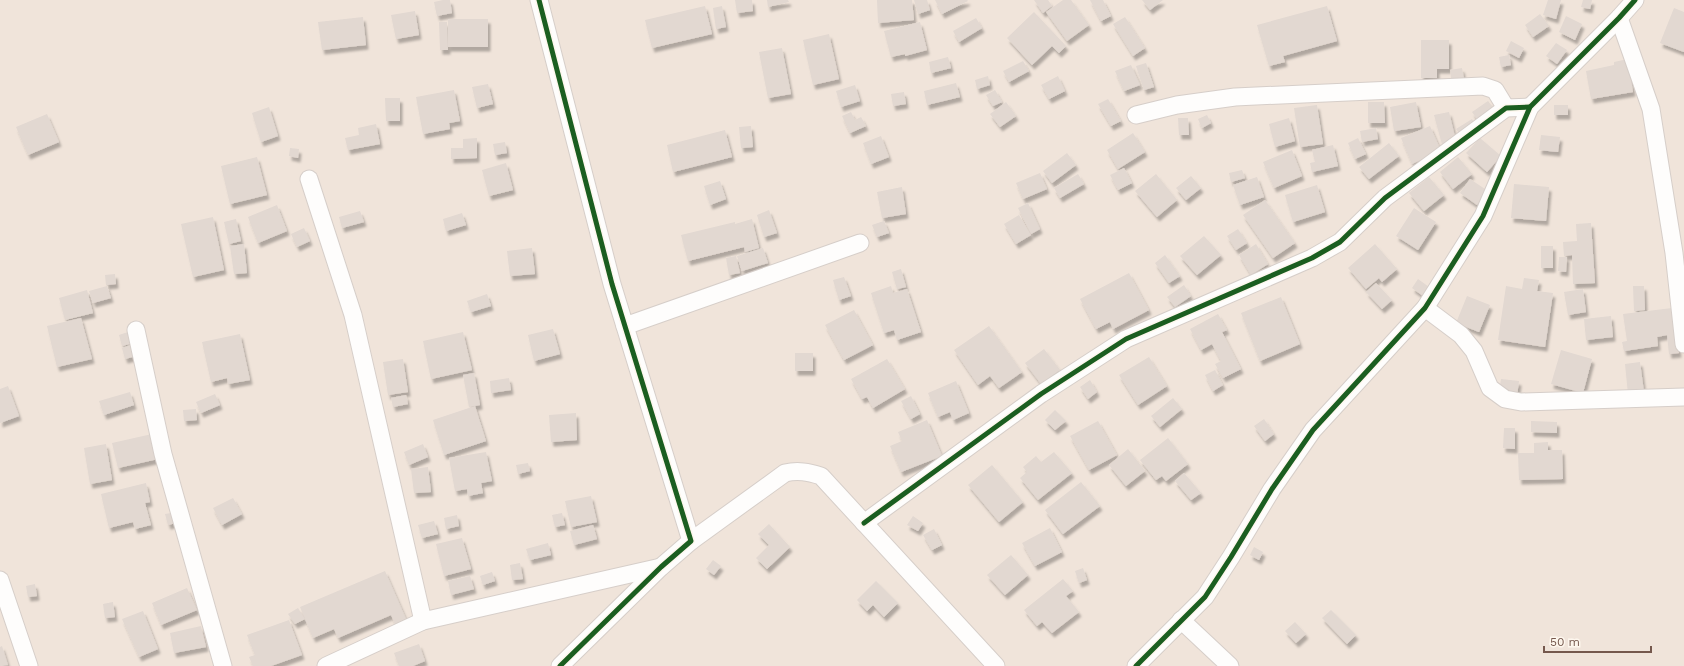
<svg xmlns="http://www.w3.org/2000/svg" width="1684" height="666" font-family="'Work Sans',sans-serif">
<defs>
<filter id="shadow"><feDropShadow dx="2.5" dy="4.5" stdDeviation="1" flood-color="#0004"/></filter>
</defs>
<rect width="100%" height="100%" fill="#f7f2ec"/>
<!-- residential -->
<rect fill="#f0e4da" x="0" y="0" width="1684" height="666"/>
<!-- building -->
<g fill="#e2d8d1" filter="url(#shadow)">
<path d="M443,0H450L452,13L437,16L434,2Z"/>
<path d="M735,0H752L753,11L737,13Z"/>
<path d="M767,0H788L789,2L768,7Z"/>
<path d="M877,0H912L914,20L878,23Z"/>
<path d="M914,0H927L930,10L918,14Z"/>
<path d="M935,0H967L968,1L942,14Z"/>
<path d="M1034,0H1048L1052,6L1043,13Z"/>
<path d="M1063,0H1071L1089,25L1067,41L1046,12Z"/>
<path d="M1090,0H1103L1111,16L1101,21Z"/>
<path d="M1142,0H1163L1150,10Z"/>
<path d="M1548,0H1561L1556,19L1543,15Z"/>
<path d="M1583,0H1592L1590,9L1581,7Z"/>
<path d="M705,6L712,34L652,48L645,20Z"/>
<path d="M722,6L726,27L716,29L713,8Z"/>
<path d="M1327,6L1337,41L1283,56L1285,62L1269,66L1257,25Z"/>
<path d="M1674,8L1684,12V52L1660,43Z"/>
<path d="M415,11L419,35L396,39L391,15Z"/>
<path d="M1034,12L1066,46L1059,53L1052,46L1032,65L1007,38Z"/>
<path d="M1540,14L1549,26L1533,37L1525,25Z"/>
<path d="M1566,16L1582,24L1575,40L1559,32Z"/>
<path d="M363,17L366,45L322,50L318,22Z"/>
<path d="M1125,17L1145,48L1133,56L1113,24Z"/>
<path d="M976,18L982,28L959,42L953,31Z"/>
<rect x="448" y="19" width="40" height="28"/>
<path d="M439,22H447L448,50H440Z"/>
<path d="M920,22L927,50L905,56V54L891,57L884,31Z"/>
<path d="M829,34L839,79L813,85L803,40Z"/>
<path d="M1421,40H1449V69H1437V78H1421Z"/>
<path d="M1511,41L1524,48L1519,58L1506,51Z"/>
<path d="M1556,43L1567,50L1557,64L1546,56Z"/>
<path d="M782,48L791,94L768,98L759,52Z"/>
<path d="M1509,55L1511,65L1501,67L1499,57Z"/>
<path d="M948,57L951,68L931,73L929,62Z"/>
<path d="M1628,59L1633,92L1591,99L1586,71L1614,65V62Z"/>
<path d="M1023,61L1029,71L1009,82L1003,71Z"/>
<path d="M1146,63L1154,87L1144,90L1136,66Z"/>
<path d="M1131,65L1140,85L1124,91L1115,71Z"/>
<path d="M1462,68L1465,84L1452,85L1450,70Z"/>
<path d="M988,76L990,85L977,89L975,80Z"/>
<path d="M1058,76L1065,91L1049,99L1041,85Z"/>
<path d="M956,83L960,97L927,105L924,91Z"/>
<path d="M488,84L493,104L477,108L472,87Z"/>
<path d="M855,85L860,101L841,107L836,91Z"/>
<path d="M454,90L460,121L449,123L450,129L423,134L416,97Z"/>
<path d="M995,90L1002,102L993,106L986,95Z"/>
<path d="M904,92L906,104L893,106L891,94Z"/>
<path d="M385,98H400V121H386Z"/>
<path d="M1108,99L1121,121L1111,126L1098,104Z"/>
<path d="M1488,101L1499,115L1482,126L1472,112Z"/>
<path d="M1006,102L1016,116L1000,127L990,114Z"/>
<path d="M1368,102H1384L1385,123H1368Z"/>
<path d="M1416,102L1421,127L1394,131L1390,107Z"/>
<path d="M1317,105L1323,144L1300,147L1294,108Z"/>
<rect x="1554" y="105" width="14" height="10"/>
<path d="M269,107L278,136L261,142L252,113Z"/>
<path d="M851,112L855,120L861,117L866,126L850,133L842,116Z"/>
<path d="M1449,112L1456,141L1442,144L1434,115Z"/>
<path d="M47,114L59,142L28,155L16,127Z"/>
<path d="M1207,115L1211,123L1202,128L1198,119Z"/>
<path d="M1178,118H1188L1189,135H1179Z"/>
<path d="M1289,118L1295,141L1275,147L1269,124Z"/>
<path d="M1472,119L1479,130L1464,140L1456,129Z"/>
<path d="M376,124L380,144L348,150L345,138L359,135L358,128Z"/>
<path d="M751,126L753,147L741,148L739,127Z"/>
<path d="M1430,126L1441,151L1412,164L1401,138Z"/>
<path d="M1376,128L1378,139L1362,142L1360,131Z"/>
<path d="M725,130L732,157L673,172L667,145Z"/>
<path d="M1133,133L1145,152L1118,169L1107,150Z"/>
<path d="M1541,135L1560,137L1558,152L1539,150Z"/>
<path d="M881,136L889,157L871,164L863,143Z"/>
<path d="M477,138V158L451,159V148H463V139Z"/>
<path d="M1358,138L1366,154L1355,159L1348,143Z"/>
<path d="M1480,138L1501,156L1487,172L1466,153Z"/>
<path d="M505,142L507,153L495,155L493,144Z"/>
<path d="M1389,143L1399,156L1369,179L1359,167Z"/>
<path d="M1333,145L1338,166L1312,172L1310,163L1315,162L1312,150Z"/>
<path d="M290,148L299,149L298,158L289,156Z"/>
<path d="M1292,150L1302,176L1274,188L1263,162Z"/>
<path d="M1067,153L1076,165L1052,183L1043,171Z"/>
<path d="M257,157L267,195L230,204L221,166Z"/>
<path d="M1458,157L1472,174L1453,189L1440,172Z"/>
<path d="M506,163L513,190L489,196L482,170Z"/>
<path d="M1124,168L1132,183L1118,190L1110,175Z"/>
<path d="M1242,170L1245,178L1231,182L1229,173Z"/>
<path d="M1040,173L1047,189L1023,199L1016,183Z"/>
<path d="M1078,174L1084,184L1060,198L1054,188Z"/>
<path d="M1156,174L1177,200L1157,217L1135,191Z"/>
<path d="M1191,176L1201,188L1186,200L1176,188Z"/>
<path d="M1257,177L1264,197L1240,205L1233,185Z"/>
<path d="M1429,177L1444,195L1424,211L1409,193Z"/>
<path d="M1470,179L1488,191L1477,205L1460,193Z"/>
<path d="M720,181L726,199L710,205L704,186Z"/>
<path d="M1514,184L1549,187L1546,221L1511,218Z"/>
<path d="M1317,185L1325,212L1293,222L1285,195Z"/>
<path d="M902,187L906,214L882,218L877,192Z"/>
<path d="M1265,200L1295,243L1273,258L1243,215Z"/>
<path d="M1028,203L1040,229L1031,234L1018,208Z"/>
<path d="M277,205L287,231L258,243L248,217Z"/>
<path d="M1414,208L1436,222L1418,250L1396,236Z"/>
<path d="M769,210L777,233L764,237L757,215Z"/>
<path d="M360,211L364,222L342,228L339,217Z"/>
<path d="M462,213L466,225L446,231L443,219Z"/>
<path d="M1019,215L1031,235L1016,244L1004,224Z"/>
<path d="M213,217L224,270L193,277L181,224Z"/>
<path d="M236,219L241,241L229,244L224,222Z"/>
<path d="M752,219L759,248L745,252L744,247L688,261L681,235L735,222V224Z"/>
<path d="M884,221L889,233L877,237L872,225Z"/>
<path d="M1591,223L1595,283L1573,284L1572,255L1564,256L1563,242L1577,241L1576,224Z"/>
<path d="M304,228L310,241L297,247L291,234Z"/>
<path d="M1238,229L1247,243L1236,250L1227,236Z"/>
<path d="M1204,236L1221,255L1197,275L1180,256Z"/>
<path d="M244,244L247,273L234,274L230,246Z"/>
<path d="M1256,244L1268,264L1251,275L1239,255Z"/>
<path d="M1375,244L1397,269L1382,282L1379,278L1366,289L1348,268Z"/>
<rect x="1541" y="246" width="12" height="22"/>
<path d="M532,248L535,274L510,276L507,251Z"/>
<path d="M763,248L768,263L742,271L737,256Z"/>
<path d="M1165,255L1180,276L1169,283L1155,263Z"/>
<path d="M736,256L740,273L729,275L726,258Z"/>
<path d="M1559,257H1567L1566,272L1558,271Z"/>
<path d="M901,269L906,287L897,289L892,272Z"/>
<path d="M1129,273L1149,310L1113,329L1110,322L1096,329L1080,299Z"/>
<path d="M115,274L116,284L106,285L105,275Z"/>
<path d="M844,277L851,296L839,300L833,280Z"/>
<path d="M1524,278L1539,280L1537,291L1553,293L1545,347L1498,340L1506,286L1522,289Z"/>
<path d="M1418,279L1429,287L1423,296L1412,288Z"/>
<path d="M1376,283L1392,300L1382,309L1366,292Z"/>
<path d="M1184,285L1191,296L1175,307L1167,297Z"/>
<path d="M107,286L111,298L93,303L89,291Z"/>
<path d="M891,286L893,293L907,289L921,332L897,340L894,330L884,333L871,293Z"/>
<path d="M1633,286H1644L1645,310L1634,311Z"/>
<path d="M1583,289L1586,312L1568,315L1564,292Z"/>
<path d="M87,290L93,313L65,320L59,298Z"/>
<path d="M487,294L491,306L471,312L467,301Z"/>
<path d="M1467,296L1490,305L1479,332L1456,323Z"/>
<path d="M1281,297L1300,344L1260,361L1241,313Z"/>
<path d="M1672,308L1679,353L1669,354L1667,335L1657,337L1658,346L1624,351L1622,342L1627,341L1623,314Z"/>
<path d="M854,310L873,345L844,360L825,325Z"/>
<path d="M1218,314L1227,330L1222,332L1241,369L1223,378L1215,364L1221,361L1212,344L1201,350L1190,329Z"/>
<path d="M1611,316L1613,337L1586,340L1584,319Z"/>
<path d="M81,318L92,359L57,367L47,326Z"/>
<path d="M989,326L1022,372L999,388L990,376L978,385L954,350Z"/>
<path d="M553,329L560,354L534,361L528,335Z"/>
<path d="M131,331L134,343L122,346L119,335Z"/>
<path d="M463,332L472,370L431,379L423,341Z"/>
<path d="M240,334L250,380L228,384L227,378L211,382L202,342Z"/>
<path d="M133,344L136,356L125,359L122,348Z"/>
<path d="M1044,349L1060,370L1041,384L1025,363Z"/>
<path d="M1561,350L1592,359L1583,393L1551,384Z"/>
<rect x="795" y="353" width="18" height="18"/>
<path d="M1149,357L1167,386L1138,405L1119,375Z"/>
<path d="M403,359L408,392L388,395L383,362Z"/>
<path d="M887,359L905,389L873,408L867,397L862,399L851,379Z"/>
<path d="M1640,362L1644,392L1628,394L1625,364Z"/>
<path d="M1215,370L1223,385L1213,391L1205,375Z"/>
<path d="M474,373L480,405L469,407L463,375Z"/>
<path d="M509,378L511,390L491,393L490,381Z"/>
<path d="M1501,379L1519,381L1517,396L1499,393Z"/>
<path d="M1090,380L1097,392L1088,399L1080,387Z"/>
<path d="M956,381L969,413L953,420L950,412L938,417L928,393Z"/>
<path d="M8,386L19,416L0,423V389Z"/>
<path d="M130,392L134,405L104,415L99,401Z"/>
<path d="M215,394L220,405L201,413L196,402Z"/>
<path d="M406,395L408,404L393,407L391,398Z"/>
<path d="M911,396L920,414L911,419L901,401Z"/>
<path d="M1173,398L1182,409L1160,427L1151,416Z"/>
<path d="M475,406L486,441L444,455L433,420Z"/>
<path d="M196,409L197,420L184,421L183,410Z"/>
<path d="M1055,410L1066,421L1055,430L1045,420Z"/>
<path d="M576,413L577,440L551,442L549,415Z"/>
<path d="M1264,419L1274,434L1265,441L1254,426Z"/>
<path d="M927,420L942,456L901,472L890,446L902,441L898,432Z"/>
<path d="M1098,421L1117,455L1089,470L1070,436Z"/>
<path d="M1531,421L1557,422V433L1531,432Z"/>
<path d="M1504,428H1515V449L1503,448Z"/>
<path d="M152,434L158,459L118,468L112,443Z"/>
<path d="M1168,438L1188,464L1166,481L1162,476L1156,480L1140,460Z"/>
<path d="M1548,442V450H1562L1563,479L1519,480L1518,453H1534V443Z"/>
<path d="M106,444L112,480L90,484L84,448Z"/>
<path d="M423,444L428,457L409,465L404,452Z"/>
<path d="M1128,449L1145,471L1126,486L1109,465Z"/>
<path d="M486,452L492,481L481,483L483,493L468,496L467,489L455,491L449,458Z"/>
<path d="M1054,452L1072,473L1038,500L1020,478L1027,472L1023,467L1036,456L1041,462Z"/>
<path d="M528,463L530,471L518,474L516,465Z"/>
<path d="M992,465L1023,502L999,522L968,485Z"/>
<path d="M428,467L431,492L414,493L411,469Z"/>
<path d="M1184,473L1201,493L1191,500L1175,481Z"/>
<path d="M1081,482L1100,506L1063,534L1045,510Z"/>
<path d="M146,483L150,502L145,503L151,525L135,529L133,522L109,528L101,494Z"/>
<path d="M591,496L597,522L571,527L565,501Z"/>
<path d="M233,498L242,514L222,525L213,508Z"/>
<path d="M177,512L180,522L168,525L165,514Z"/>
<path d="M562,513L565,525L555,527L552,515Z"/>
<path d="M457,515L459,526L446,529L444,518Z"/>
<path d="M913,516L923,523L918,531L907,525Z"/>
<path d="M434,521L438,534L422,538L418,525Z"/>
<path d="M769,524L790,547L767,569L756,558L769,545L758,534Z"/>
<path d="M593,525L597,539L574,545L570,531Z"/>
<path d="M1050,528L1062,552L1035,566L1022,543Z"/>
<path d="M934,529L942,545L932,550L923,535Z"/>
<path d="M462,538L471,569L444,576L436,544Z"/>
<path d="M548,543L551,555L530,560L526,549Z"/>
<path d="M1254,547L1263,552L1259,560L1250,555Z"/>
<path d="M1011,555L1028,575L1005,595L987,575Z"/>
<path d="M713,560L721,566L714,575L706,569Z"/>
<path d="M520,563L523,579L512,580L510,565Z"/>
<path d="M1083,568L1087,580L1079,583L1075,571Z"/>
<path d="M385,571L406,619L395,624L391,615L338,638L334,629L313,638L300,607Z"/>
<path d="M492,572L495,581L483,585L480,576Z"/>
<path d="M470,576L474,589L451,595L448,581Z"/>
<path d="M1063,579L1073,591L1066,596L1079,612L1052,633L1042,622L1037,626L1024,610Z"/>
<path d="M876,581L898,603L884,617L873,605L867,611L857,600Z"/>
<path d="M35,584L37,596L28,597L26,586Z"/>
<path d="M187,588L197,610L161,625L152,603Z"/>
<path d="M113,602L115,617L105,618L103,604Z"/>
<path d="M298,608L305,619L295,624L288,614Z"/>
<path d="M1331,610L1356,635L1347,644L1322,618Z"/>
<path d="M143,611L158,649L139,657L122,619Z"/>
<path d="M289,620L302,655L271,666H253L249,657L255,655L247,635Z"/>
<path d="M1295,622L1306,634L1296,643L1285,631Z"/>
<path d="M201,626L206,647L174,653L170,633Z"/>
<path d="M419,644L425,661L413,666H399L394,653Z"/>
<path d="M2,646L8,665L0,666V647Z"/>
</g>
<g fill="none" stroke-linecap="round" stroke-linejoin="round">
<!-- street casing -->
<g stroke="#d6cec9" stroke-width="19">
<g id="street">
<path d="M539,0L612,284L691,541L661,567L560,666"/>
<path d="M1619,18L1651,109L1674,253L1684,344"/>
<path d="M1136,115L1177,105L1235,97L1483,86L1495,90L1506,108"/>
<path d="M309,179L353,315L423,621"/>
<path d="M1425,308L1461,335L1474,351L1490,388L1505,399L1521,402L1684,397"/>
<path d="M625,326L860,243"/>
<path d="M136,330L163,454L223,666"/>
<path d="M864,523L1041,394L1126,339L1312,258L1340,242L1385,198L1506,108L1530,107"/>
<path d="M691,541L785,473C798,470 808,472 821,476L996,666"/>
<path d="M0,580L29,666"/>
<path d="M1181,620L1230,666"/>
<path d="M326,666L423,621L661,567"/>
<path d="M1136,666L1205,597L1231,557L1272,489L1313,430L1425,308L1483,216L1530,107L1619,18L1635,0"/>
</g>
</g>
<!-- street -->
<use href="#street" stroke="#fefdfc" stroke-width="17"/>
<!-- cycleway casing -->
<g stroke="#fef7ee" stroke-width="8">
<g id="cycleway">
<path d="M539,0L612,284L691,541L661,567L560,666"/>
<path d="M864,523L1041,394L1126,339L1312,258L1340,242L1385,198L1506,108L1530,107"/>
<path d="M1136,666L1205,597L1231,557L1272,489L1313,430L1425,308L1483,216L1530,107L1619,18L1635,0"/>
</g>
</g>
<!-- cycleway -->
<use href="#cycleway" stroke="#1b5e20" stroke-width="5"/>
</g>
<!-- scale -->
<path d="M1544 646v6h107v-6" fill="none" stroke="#75584d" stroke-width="2"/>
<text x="1550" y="646" font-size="12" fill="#75584d" stroke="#fef7ee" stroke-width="3" paint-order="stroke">50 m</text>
</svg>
